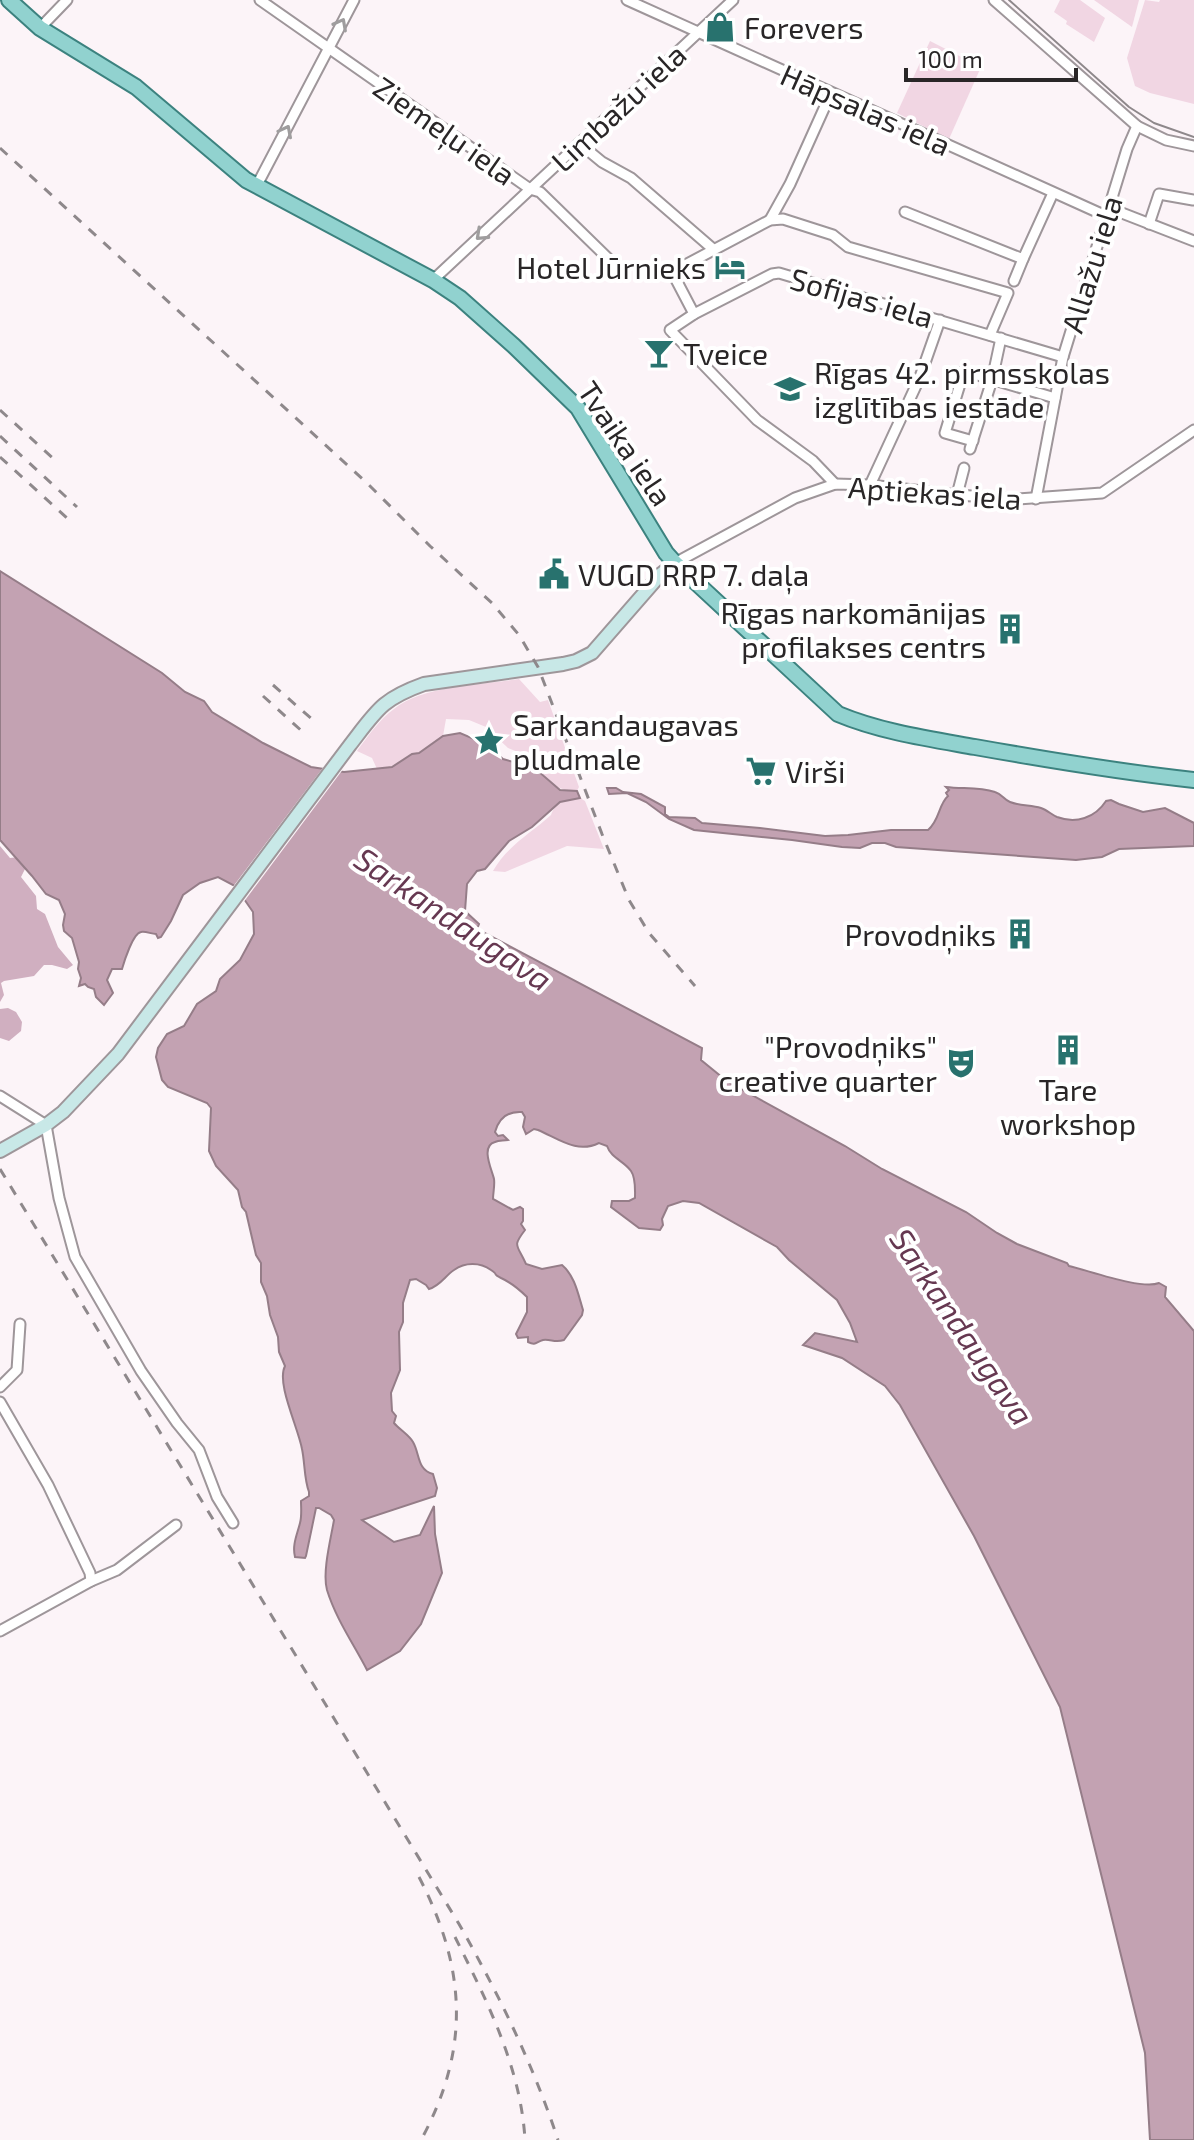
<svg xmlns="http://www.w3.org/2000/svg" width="1194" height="2140" font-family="'Exo 2',sans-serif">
<rect width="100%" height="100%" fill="#fcf4f8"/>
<!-- green -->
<g fill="#f1d6e3">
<path d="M1060,0H1080L1105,18L1094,42L1066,24L1067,21L1054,12Z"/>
<path d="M1094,0H1139L1132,27Z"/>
<path d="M1145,0L1159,2L1160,0H1194V104L1150,93L1135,86L1127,58Z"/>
<path d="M930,41L981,67L949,139L897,113Z"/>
<path d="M519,679L540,702L548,700L579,787L577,791C548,790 548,776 524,765L527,759L525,755L508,748L486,727L469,720L446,719L443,736L419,753L412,754L392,767L377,769L372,758L357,751C368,736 379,720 394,709C424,685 482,685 519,679Z"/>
<path d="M580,798L585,801L604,849L567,846L505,872L493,871C507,846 530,834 551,815C556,801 567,799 580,798Z"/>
</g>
<!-- forest -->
<g fill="#d0afc0">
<path d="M0,846L10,858L19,857L27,865L21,877L36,896L37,909L45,914L58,947L73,965L67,969L52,965H44L34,976L4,981L1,983L4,995L0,1002Z"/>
<path d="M8,1008L16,1012L22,1022L21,1031L9,1041L0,1038V1009Z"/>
</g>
<!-- water -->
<g fill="#c3a2b2" stroke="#957d88" stroke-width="2">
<path d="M0,571L162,673L185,692L204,701L212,712L263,743L311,767L344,772L392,767L412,754L419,753L443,736L460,733L486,744L503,759L524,765L538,771L560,790L577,791L580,798L560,802L532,827L509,841L485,869L477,871L467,884L465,911L479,924L477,929L702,1048L701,1060L728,1082L845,1146L882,1169L966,1212L997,1233L1017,1244L1067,1263L1069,1266C1090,1271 1142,1290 1159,1283L1166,1287L1165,1297L1194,1331V2140H1150L1145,2053L1060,1707L974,1536L900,1405L885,1386L842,1358L803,1345L815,1333L857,1342L850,1323L837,1300L789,1260L777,1247L699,1203L683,1201L668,1206L662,1219L663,1225L660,1230L639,1228L611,1207L612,1201H629L635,1198C635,1190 636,1178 631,1171C624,1161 611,1158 607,1146L599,1143C577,1154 559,1139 538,1130L534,1129L526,1134L523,1127L525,1117L522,1112C508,1111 499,1118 495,1132L498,1136L503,1135L508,1140C503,1141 499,1140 495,1142C480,1146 492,1170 494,1179C495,1185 493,1193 493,1199L513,1210L520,1207L523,1209V1221L521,1224L525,1230C512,1247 517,1244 526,1264L542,1269L562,1265C575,1276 578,1294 583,1310L582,1315L564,1340C555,1343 551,1339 543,1340C536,1342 536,1346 528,1342V1337L518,1338L516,1334L527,1312V1297C518,1288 512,1283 501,1278C491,1273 500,1276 491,1270C480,1262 465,1262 454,1270C445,1276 440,1286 429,1289L426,1285L416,1279L410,1280L403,1303V1322L399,1332L400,1370L391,1393L392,1411L396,1416L394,1423C400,1430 409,1435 413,1442C420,1454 417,1470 433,1474L437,1488L435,1496L362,1520L394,1542L420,1535L434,1506L435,1534L442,1573L421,1624L400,1651L367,1670C353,1643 336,1619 327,1590C322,1572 331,1538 334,1520L331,1515L319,1508H316L306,1556L305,1558L295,1557C292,1545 297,1535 300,1523C302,1516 301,1508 301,1501L309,1496V1492C304,1479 305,1463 302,1449C298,1427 276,1383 285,1366L279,1352L278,1337L270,1315L267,1296L261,1282V1263L256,1255L246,1212L242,1207L238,1190L216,1166L209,1151L211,1108L207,1103L168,1087L162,1080L156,1057L158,1048L167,1034L184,1026L197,1004L216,991L220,979L240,960L254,934L253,912L235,886L218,877L200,883L183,895L171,921L161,937L158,938L156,934C151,934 146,931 141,932C133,933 124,962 122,969H112L107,980L113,993L104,1005L96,997L94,989L88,987L85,984L79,986L81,978L78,969L79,962L72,938L64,931L63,925L65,914L59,900L46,894L32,876L0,840Z"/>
<path d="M946,787C963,789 979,787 995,792C1002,794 1004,800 1010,802C1020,806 1031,805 1041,808C1047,810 1052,815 1057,817C1076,824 1095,818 1106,801L1111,800L1119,804L1143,812L1165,808L1194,823V846L1119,849L1102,857L1076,860L896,847L885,843H872L860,848L842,847L792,840L694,830L669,819L646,802L627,793L609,794L607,788H616L623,792L641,794L665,807V814L669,817L695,818L702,823L760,828L825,836L848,835L891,830H928C940,820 938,805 948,796L946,793L949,790Z"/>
</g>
<!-- pier -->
<path fill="#fcf4f8" d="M325,765L344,768L243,903L232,888Z"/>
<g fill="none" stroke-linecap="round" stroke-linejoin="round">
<!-- street casing -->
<g stroke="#9e969a" stroke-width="13">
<g id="street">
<path d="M260,0L530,189L540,192L621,271"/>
<path d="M627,0L1106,216"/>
<path d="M994,0L1137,126L1166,140L1194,146"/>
<path d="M40,28L67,0"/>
<path d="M579,143L602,162L631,178L713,249"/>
<path d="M256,187L354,0"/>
<path d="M1109,208L1194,241"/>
<path d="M905,212L1023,259L1053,193"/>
<path d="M770,220L790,184L831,93"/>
<path d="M1149,224L1159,194L1193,200"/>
<path d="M433,280L733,0"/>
<path d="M1014,281L1023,259"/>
<path d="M694,314L672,272L770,220L783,219L833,235L848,247L1008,293L990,335"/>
<path d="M973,441L945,433L964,371L1055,398"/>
<path d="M970,449L992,380L1001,338"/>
<path d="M835,484L813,461L757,420L670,330L694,314L772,274L779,273L1063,357"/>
<path d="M870,485L920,377L940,320"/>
<path d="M957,495L964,468"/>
<path d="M1036,499L1063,357L1127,149L1137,126"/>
<path d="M675,563L795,498L835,484L870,485L957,495L1018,499L1102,493L1194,430"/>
<path d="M0,1096L46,1125L59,1198L75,1257L141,1371L177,1423L199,1450L217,1497L233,1523"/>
<path d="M0,1387L17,1370L20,1324"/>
<path d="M0,1402L48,1485L90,1573L91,1581"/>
<path d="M0,1631L91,1581L117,1570L176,1525"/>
</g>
</g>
<!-- secondary casing -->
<g stroke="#9e969a" stroke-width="16">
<path id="secondary" d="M0,1151L46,1125L63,1112L118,1054L350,745C377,710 382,699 424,684L563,664L576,661L592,653L660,575L675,563"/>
</g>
<!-- primary casing -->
<g stroke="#3c827f" stroke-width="18">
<path id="primary" d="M9,0L40,28L136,87L246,180L433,280L460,298L514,346L578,408L666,553L675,563L838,714C881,732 930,739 975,747C1048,760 1120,772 1194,780"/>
</g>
<!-- street -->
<use href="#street" stroke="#fff" stroke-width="9"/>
<!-- secondary -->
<use href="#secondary" stroke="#c8e8e7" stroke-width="12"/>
<!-- primary -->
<use href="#primary" stroke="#91d2cf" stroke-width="14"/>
<!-- tram -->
<path stroke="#8e888b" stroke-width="2" d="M1009,0L1129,107L1154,123L1194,137"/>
<!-- rail -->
<g stroke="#8e888b" stroke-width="3" stroke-dasharray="10 10" stroke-linecap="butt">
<path d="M0,148L367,483L430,546L492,603L519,635L538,667L602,834L629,900L649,933L695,986"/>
<path d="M0,410L57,462"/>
<path d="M0,436L77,507"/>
<path d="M0,457L67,518"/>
<path d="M273,685L313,720"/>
<path d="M263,696L304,733"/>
<path d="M0,1169L459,1924C498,1993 533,2064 558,2140"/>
<path d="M419,1877C466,1968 471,2048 421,2140"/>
<path d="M455,1937C487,2001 521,2068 525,2140"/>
</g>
</g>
<!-- one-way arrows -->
<defs><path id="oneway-chevron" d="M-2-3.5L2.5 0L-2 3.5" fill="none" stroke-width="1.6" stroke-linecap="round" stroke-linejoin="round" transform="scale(2)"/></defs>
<g stroke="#9f9d9e">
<use href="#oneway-chevron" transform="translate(341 24) rotate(-62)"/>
<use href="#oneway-chevron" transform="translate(286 131) rotate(-63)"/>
<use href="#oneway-chevron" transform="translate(481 235) rotate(137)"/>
</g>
<!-- icons -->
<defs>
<g id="shop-bare" transform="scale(2.4)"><path d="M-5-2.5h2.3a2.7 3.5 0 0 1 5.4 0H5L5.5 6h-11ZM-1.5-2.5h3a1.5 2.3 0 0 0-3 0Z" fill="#28726e" stroke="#fff" stroke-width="2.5" paint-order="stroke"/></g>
<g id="hotel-bare" transform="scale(2.4)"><path d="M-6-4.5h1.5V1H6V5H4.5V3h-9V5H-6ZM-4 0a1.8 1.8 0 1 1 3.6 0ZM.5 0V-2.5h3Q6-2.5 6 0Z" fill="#28726e" stroke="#fff" stroke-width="2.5" paint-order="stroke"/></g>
<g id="bar-bare" transform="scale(2.4)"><path d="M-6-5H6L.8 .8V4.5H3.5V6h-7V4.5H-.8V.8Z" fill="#28726e" stroke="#fff" stroke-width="2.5" paint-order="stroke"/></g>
<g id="school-bare" transform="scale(2.4)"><path d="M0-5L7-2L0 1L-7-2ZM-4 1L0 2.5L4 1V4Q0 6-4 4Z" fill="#28726e" stroke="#fff" stroke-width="2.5" paint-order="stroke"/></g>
<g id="civic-bare" transform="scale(2.4)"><path d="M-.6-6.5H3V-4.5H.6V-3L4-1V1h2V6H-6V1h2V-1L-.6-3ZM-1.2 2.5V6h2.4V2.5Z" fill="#28726e" stroke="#fff" stroke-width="2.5" paint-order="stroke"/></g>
<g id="building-bare" transform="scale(2.4)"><path d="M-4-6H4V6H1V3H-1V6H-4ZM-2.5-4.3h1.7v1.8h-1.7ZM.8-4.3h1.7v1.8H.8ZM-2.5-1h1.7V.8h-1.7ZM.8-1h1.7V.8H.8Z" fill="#28726e" stroke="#fff" stroke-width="2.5" paint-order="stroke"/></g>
<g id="sight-bare" transform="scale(2.4)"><path d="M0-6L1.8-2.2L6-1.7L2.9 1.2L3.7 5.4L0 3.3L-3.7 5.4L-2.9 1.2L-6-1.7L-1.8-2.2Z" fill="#28726e" stroke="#fff" stroke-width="2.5" paint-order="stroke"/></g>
<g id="supermarket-bare" transform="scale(2.4)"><path d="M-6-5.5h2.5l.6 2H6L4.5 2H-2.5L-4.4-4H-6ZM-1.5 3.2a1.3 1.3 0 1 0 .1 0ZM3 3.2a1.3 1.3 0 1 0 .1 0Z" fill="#28726e" stroke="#fff" stroke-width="2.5" paint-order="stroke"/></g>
<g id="theatre-bare" transform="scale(2.4)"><path d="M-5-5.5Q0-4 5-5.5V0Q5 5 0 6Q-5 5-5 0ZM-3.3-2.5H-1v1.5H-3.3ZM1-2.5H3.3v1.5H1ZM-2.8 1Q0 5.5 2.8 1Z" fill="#28726e" stroke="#fff" stroke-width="2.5" paint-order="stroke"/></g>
</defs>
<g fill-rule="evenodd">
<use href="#shop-bare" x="720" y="27"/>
<use href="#hotel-bare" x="730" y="267"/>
<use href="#bar-bare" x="659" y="353"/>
<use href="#school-bare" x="790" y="389"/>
<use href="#civic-bare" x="554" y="574"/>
<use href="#building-bare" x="1010" y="629"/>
<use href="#sight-bare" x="489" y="741"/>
<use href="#supermarket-bare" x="761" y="771"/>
<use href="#building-bare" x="1020" y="934"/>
<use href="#building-bare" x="1068" y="1050"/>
<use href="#theatre-bare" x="961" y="1063"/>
</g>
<g text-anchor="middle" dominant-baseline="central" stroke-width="8" stroke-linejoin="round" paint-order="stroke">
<!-- poi labels -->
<g font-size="30" fill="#292627" stroke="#fff" text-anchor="start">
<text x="744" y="27">Forevers</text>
<text x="706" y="267" text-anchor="end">Hotel Jūrnieks</text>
<text x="683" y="353">Tveice</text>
<text x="814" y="372">Rīgas 42. pirmsskolas<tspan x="814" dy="34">izglītības iestāde</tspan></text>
<text x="578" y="574">VUGD RRP 7. daļa</text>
<text x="986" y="612" text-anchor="end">Rīgas narkomānijas<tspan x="986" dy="34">profilakses centrs</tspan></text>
<text x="513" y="724">Sarkandaugavas<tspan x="513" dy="34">pludmale</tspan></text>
<text x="785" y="771">Virši</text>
<text x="996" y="934" text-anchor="end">Provodņiks</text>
<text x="937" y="1046" text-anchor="end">"Provodņiks"<tspan x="937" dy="34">creative quarter</tspan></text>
<text x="1068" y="1089" text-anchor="middle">Tare<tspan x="1068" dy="34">workshop</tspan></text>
</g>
<!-- street labels -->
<g font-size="30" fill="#292627" stroke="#fff">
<text transform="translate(618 107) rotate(-43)">Limbažu iela</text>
<text transform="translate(866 109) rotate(24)">Hāpsalas iela</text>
<text transform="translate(445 130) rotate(35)">Ziemeļu iela</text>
<text transform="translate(1091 264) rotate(-73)">Allažu iela</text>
<text transform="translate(862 297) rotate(16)">Sofijas iela</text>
<text transform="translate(626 443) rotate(56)">Tvaika iela</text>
<text transform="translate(935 492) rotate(4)">Aptiekas iela</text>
</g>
<!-- water labels -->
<g font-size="32" font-style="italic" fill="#663851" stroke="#fff">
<text transform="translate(454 918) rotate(34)">Sarkandaugava</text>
<text transform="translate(963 1326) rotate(56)">Sarkandaugava</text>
</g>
</g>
<!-- scale -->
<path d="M906 68v12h170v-12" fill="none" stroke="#292627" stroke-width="4"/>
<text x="918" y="68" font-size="24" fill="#292627" stroke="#ffffff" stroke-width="6" paint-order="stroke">100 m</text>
</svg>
